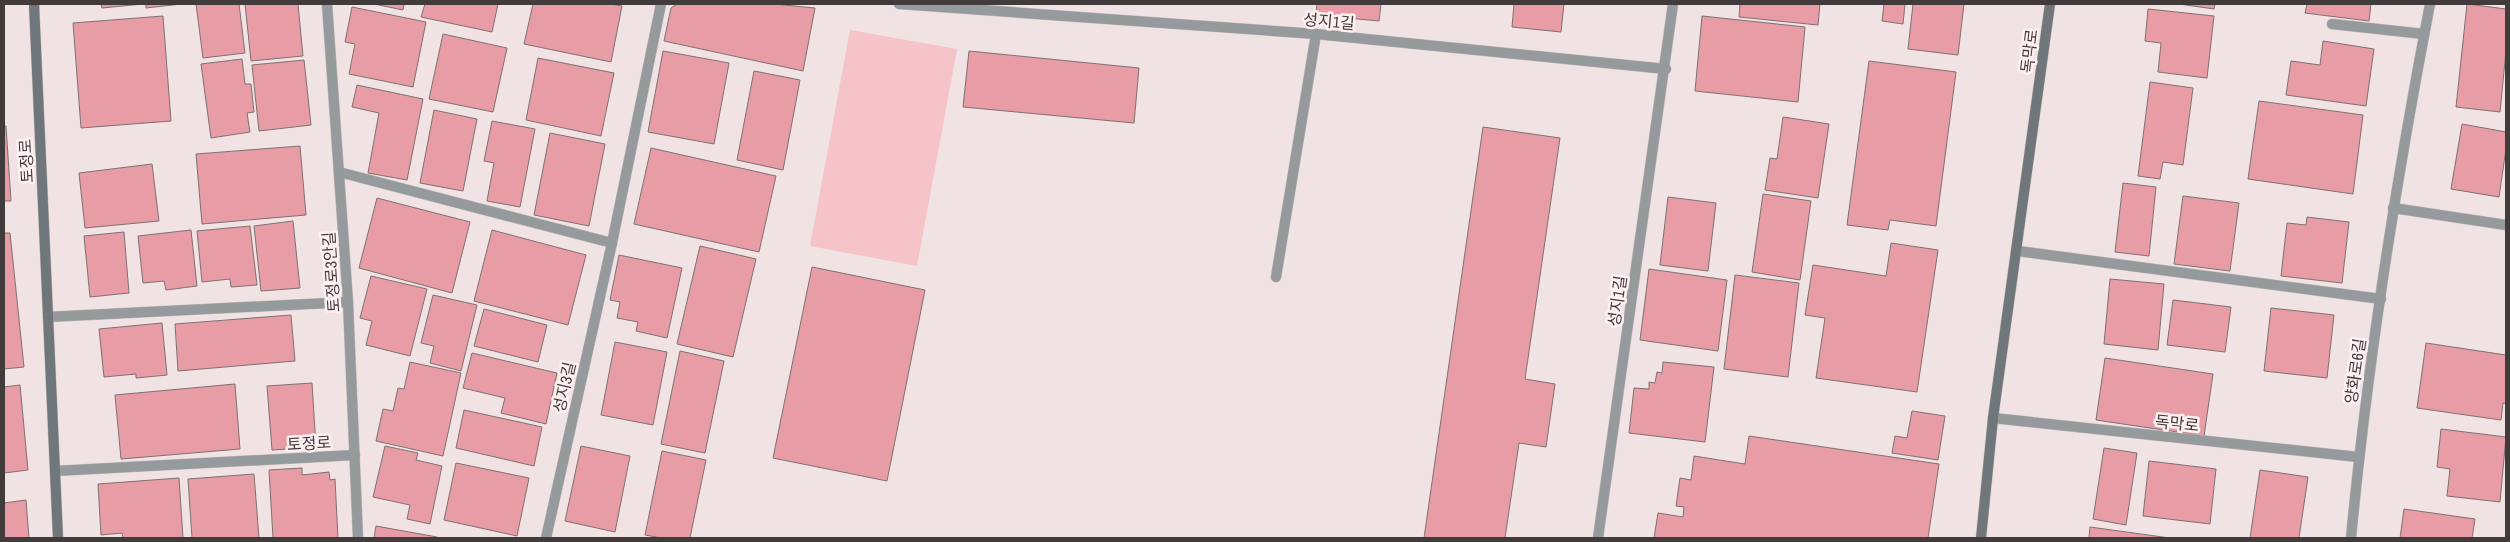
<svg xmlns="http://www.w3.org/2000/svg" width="2510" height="542" font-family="'Archivo Narrow','Noto Sans KR',sans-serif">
<rect width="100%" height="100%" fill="#f1e2e4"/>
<!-- green -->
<path fill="#f5c3c8" d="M850,30L957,49L917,266L810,246Z"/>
<!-- building -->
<g fill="#e89ca5" stroke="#7e7172">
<path d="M101,4H143L102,8Z"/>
<path d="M146,4H182L146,8Z"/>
<path d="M196,4H239L245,53L203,58Z"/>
<path d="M245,4H298L303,56L251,61Z"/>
<path d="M374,4H404L403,10Z"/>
<path d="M425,4H498L492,32L421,17Z"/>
<path d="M533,4H611L622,6L611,62L524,44Z"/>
<path d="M677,4H774L815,8L803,71L664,41L671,8Z"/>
<path d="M1317,4H1381L1379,21L1316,15Z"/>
<path d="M1514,4H1564L1561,32L1512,27Z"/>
<path d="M1740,4H1820L1818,25L1739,17Z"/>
<path d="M1884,4H1905L1903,24L1882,21Z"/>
<path d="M1913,4H1964L1958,55L1908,49Z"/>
<path d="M2179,4H2215L2214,9Z"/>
<path d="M2307,4H2371L2369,21L2305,13Z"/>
<path d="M2467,4L2506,9V51L2500,112L2456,107Z"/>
<path d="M352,7L426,22L413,87L349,74L355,44L345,42Z"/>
<path d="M2148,9L2214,16L2207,78L2158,72L2161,43L2145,41Z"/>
<path d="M163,16L171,121L81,128L73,23Z"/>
<path d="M1702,16L1805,27L1798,102L1695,91Z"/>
<path d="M443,34L507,48L493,112L429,99Z"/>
<path d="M2323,41L2374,49L2366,106L2286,95L2291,61L2320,65Z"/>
<path d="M663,51L729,63L714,144L648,132Z"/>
<path d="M969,51L1139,68L1134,123L963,107Z"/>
<path d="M538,58L614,73L601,136L526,120Z"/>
<path d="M242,59L245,84H251L254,112L247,113L250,132L211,138L201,64Z"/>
<path d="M304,60L311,125L259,131L252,65Z"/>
<path d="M1869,61L1956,72L1936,226L1890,220L1888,230L1847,225Z"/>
<path d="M754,71L800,80L783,170L737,160Z"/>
<path d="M2150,82L2193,88L2183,165L2163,162L2160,179L2138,176Z"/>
<path d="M357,85L423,99L407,180L368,173L379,113L352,107Z"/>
<path d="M2259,101L2363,115L2353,194L2248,179Z"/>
<path d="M434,110L477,119L463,191L420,183Z"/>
<path d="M1783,117L1829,124L1818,198L1765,190L1770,158L1777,159Z"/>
<path d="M492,121L535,129L520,207L487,201L494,163L484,161Z"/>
<path d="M2462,124L2506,132V149L2499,197L2451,189Z"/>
<path d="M4,126H6L11,201H4Z"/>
<path d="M1483,127L1560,138L1525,379L1555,384L1546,447L1519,443L1505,538H1424Z"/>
<path d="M550,133L605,144L589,226L534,215Z"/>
<path d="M300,146L306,215L202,224L196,154Z"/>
<path d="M651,148L776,176L759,252L634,224Z"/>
<path d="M152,164L159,221L85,228L79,173Z"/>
<path d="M2123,183L2156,187L2149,256L2115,252Z"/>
<path d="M1763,194L1811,201L1800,280L1752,272Z"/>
<path d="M2183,196L2239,203L2230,271L2174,264Z"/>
<path d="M1668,197L1716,203L1708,271L1660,265Z"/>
<path d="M377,198L470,222L452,293L359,268Z"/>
<path d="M2307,217L2349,222L2342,283L2281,276L2287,223L2306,225Z"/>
<path d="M293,221L300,288L261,291L254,226Z"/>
<path d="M250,226L257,285L231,287L230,279L202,282L197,231Z"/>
<path d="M191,230L197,286L166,290L164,281L143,283L138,236Z"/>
<path d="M492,230L586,255L568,325L474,301Z"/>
<path d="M124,232L129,293L90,297L84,236Z"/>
<path d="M4,233H10L24,367L4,369Z"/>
<path d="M1891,243L1938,250L1917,392L1816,378L1825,318L1805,315L1813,265L1886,276Z"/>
<path d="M700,246L756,259L733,357L677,344Z"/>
<path d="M619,255L682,268L667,338L636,331L638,322L617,318L620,302L610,300Z"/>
<path d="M812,267L925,290L887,481L773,458Z"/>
<path d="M1649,269L1727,280L1718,351L1640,340Z"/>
<path d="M1735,275L1799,283L1788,377L1724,369Z"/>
<path d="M371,276L427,289L410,356L366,345L372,321L360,318Z"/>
<path d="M2110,279L2164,284L2158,350L2104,344Z"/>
<path d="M433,295L477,305L461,371L430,363L434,346L421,343Z"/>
<path d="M2173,300L2231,307L2225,352L2167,345Z"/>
<path d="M2271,308L2334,315L2327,378L2264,371Z"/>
<path d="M484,309L547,325L538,362L474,346Z"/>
<path d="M291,315L295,361L178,371L175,324Z"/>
<path d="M162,323L167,375L136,378V374L104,377L99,329Z"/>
<path d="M615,342L667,352L653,425L601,415Z"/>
<path d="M2426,343L2506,355V404L2503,403L2501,420L2417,408Z"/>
<path d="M680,351L724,361L705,453L661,444Z"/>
<path d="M472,353L557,373L546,424L501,413L505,398L463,388Z"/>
<path d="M2105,358L2213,374L2204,436L2096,420Z"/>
<path d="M410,362L461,373L443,456L376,441L383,409L393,411L398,388L404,389Z"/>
<path d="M1663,362L1714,367L1705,442L1629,433L1634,388L1649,389V382L1655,383L1657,372L1662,373Z"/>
<path d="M312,383L316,447L272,450L267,386Z"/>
<path d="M235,384L240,449L121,459L115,395Z"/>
<path d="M20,385L28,470L4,473V387Z"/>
<path d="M464,410L542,427L534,466L456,448Z"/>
<path d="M1912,411L1945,416L1938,460L1892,453L1895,436L1907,438Z"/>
<path d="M2441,429L2506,437L2500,502L2447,496L2450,469L2437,467Z"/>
<path d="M1749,436L1939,464L1928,538H1654L1658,513L1683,517L1684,507L1676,506L1680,478L1691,480L1694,456L1745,464Z"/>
<path d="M385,446L418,453L416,460L442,466L430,524L407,519L410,505L373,497Z"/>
<path d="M581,446L630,456L615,532L565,521Z"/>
<path d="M2104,448L2137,453L2126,525L2093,519Z"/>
<path d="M662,451L706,460L690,538H662L645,535Z"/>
<path d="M2149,461L2216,469L2210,524L2143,516Z"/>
<path d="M456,463L529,478L517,536L444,520Z"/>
<path d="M302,468V475L329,472L330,480L335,479L338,538H273L269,470Z"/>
<path d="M2260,470L2308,477L2299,538H2250Z"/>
<path d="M254,474L259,538H192L188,479Z"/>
<path d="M179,478L183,538H123L122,533L101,535L98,484Z"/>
<path d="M26,500L29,538H4V503Z"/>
<path d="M2404,509L2475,519L2472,538H2400Z"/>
<path d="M376,526L437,537V538H374Z"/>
<path d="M2090,527L2170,538H2089Z"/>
</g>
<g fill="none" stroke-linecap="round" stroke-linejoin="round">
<!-- lane casing -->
<g stroke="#cabdbf" stroke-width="11">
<g id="lane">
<path d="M327,4L348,302L358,538"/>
<path d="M899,4L1316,34L1666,69"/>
<path d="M2332,24L2424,34"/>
<path d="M339,172L612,243"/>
<path d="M2393,208L2506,225"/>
<path d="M2018,251L2381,299"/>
<path d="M1276,277L1316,34"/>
<path d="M48,317L348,302"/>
<path d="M1993,418L2358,457"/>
<path d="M55,471L355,455"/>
<path d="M1598,538L1673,4"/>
</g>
</g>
<!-- street casing -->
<g stroke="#cabdbf" stroke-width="11">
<g id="street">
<path d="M546,538L612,243L661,4"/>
<path d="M2351,538C2368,359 2396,181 2430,4"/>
</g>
</g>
<!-- secondary casing -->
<g stroke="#cabdbf" stroke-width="11">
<g id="secondary">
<path d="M34,4L58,538"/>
<path d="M1981,538L1993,418L2050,4"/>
</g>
</g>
<!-- lane -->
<use href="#lane" stroke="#959b9d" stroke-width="10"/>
<!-- street -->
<use href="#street" stroke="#959b9d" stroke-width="10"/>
<!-- secondary -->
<use href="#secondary" stroke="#6f777a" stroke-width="10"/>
</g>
<g text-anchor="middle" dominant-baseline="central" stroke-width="5" stroke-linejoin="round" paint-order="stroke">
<!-- street labels -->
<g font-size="16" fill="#413b3c" stroke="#fff0f1">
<text transform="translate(1329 21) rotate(5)">성지1길</text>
<text transform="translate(2029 51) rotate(-83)">독막로</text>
<text transform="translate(26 161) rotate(-93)">토정로</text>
<text transform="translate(331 272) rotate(-94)">토정로3안길</text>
<text transform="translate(1617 301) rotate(-82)">성지1길</text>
<text transform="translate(2355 371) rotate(-82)">양화로6길</text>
<text transform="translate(564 387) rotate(-77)">성지3길</text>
<text transform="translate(2177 423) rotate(6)">독막로</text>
<text transform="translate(309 443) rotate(-3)">토정로</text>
</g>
</g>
<!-- border -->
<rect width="2510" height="542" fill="none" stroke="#413b3c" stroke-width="10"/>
</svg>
